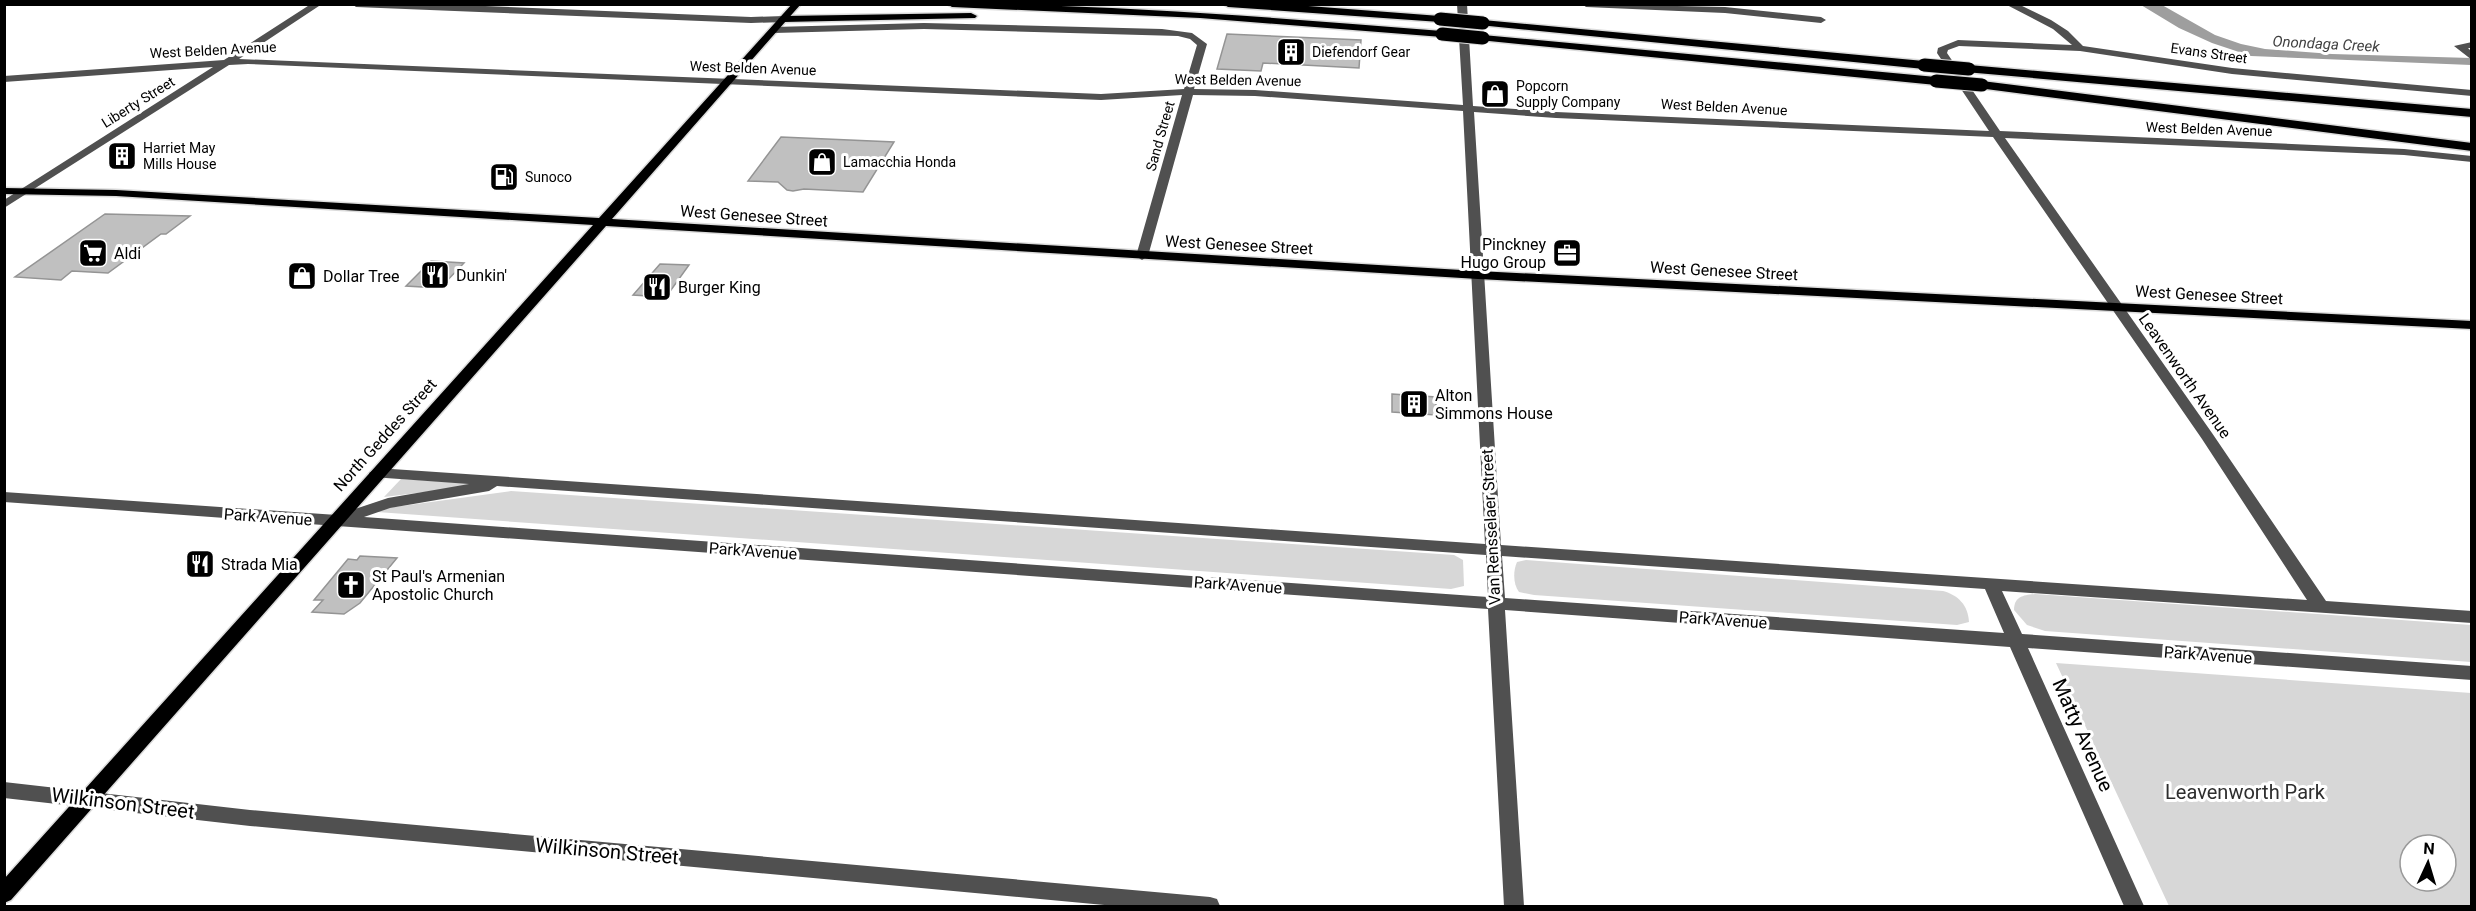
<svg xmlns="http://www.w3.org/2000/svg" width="2476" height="911" font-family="Roboto,sans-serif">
<rect width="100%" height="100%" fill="#fff"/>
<!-- green -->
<g fill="#d7d7d7" fill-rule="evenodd">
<path d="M401,479L471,483L475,486L384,497Z"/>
<path d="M511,491L1454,555L1463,560L1464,586L1451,589L377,512L387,508Z"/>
<path d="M1526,560L1943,591C1958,595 1968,605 1969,622L1957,625L1534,595L1519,592C1513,584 1513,571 1517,562Z"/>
<path d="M2035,594L2471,625V662L2045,631L2027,625L2014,610C2014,597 2023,595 2035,594Z"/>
<path d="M2056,663L2471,693V906H2169ZM2410,845H2446V881H2410Z"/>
</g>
<!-- water -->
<path fill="#9e9e9e" d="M2141,5H2162L2215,35L2241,44L2265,49L2332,54L2471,58V65L2251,56L2212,43L2179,28Z"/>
<!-- building -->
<g fill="#c0c0c0" stroke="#949494" stroke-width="1.5">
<path d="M1227,34L1361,40L1359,68L1263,63L1261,71L1217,69Z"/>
<path d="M781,137L894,142L863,192L804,189L793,191L787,190L778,182L748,181Z"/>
<path d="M105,214L190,216L166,234H161L108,273L72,271L61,280L15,277Z"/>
<path d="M431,261L464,263L440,288L406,286Z"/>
<path d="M660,264L689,265L666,297L633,295Z"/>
<path d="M1392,394L1436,397V415L1392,412Z"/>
<path d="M360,556L397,558L360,603L344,614L312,612L323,600H314L348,559L357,560Z"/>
</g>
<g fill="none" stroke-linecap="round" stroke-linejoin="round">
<!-- major casing -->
<g stroke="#dbdbdb" stroke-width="3">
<path id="major" d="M792,4H801L612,219L1478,271L2472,321V329L1478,279L606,226L11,900L4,903V879L593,225L116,196L4,194V188L116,190L599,218Z"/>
</g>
<!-- highway casing -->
<g stroke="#dbdbdb" stroke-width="3">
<g id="highway">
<path d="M947,4C1113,4 1277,18 1442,31L1448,34L1442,37L1200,18L952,7Z"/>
<path d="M1223,4H1282L1440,16L1446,19L1440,22L1228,7Z"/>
<path d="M971,13L977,16L975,18L784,22L778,19L784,16Z"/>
<path d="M1483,20L1924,61L1930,65L1924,69L1479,25L1477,23Z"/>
<path d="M1483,35L1936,77L1942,81L1936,85L1479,40V36Z"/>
<path d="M1969,65L2472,109V117L1965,72L1963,69Z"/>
<path d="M1982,81L2472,143V151L1978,88V82Z"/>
</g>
</g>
<!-- minor -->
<g fill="#505050" fill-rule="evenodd">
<path d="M311,4H322L239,59L1101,94L1184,89L1197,45L1190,39L1178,36L924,29L774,33L769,30L774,27L924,23L1162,29L1192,33L1207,44L1194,89L1255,90L1463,105L1457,4H1467L1473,106L1556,112L1989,131L1937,53L1938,48L1958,40L2072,45L2053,29L2005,4H2018L2051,20L2068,31L2083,46L2232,68L2472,90V96L2232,74L2080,51L1959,46L1948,50L1947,53L2000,131L2404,149L2472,156V162L2404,155L2005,138L2212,433L2326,601L2472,611V623L2002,591L2022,634L2472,666V680L2028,648L2144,906H2124L2010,647L1505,610L1524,906H1504L1488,609L4,502V492L337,515L388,498L469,484L372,477L369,473L377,468L1485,544L1463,111L1255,96L1193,95L1148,256L1142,260L1136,256L1182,95L1101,100L248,64L229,65L4,208V200L213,67L4,82V76L224,60ZM1474,112L1556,118L1993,137L2202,439L2307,600L1501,545ZM497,486L1486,555L1488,597L364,517L390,508L489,491ZM1502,556L1985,589L2004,633L1505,598Z"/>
<path d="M352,4H436L751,17L784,16L789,19L784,22L751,23L356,7Z"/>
<path d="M1582,4L1725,7L1821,17L1826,20L1821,23L1725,13L1586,7Z"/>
<path d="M2472,42V48H2468L2472,52V60L2454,46Z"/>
<path d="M4,782L250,810L1210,897L1217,899L1220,906H1115L250,826L4,798Z"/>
</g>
<!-- major -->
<use href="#major" fill="#000" fill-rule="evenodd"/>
<!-- highway -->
<use href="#highway" fill="#000" fill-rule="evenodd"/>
<!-- highway-bridge casing -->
<g stroke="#dbdbdb" stroke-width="15" stroke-linecap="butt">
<g id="highway-bridge">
<path d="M1440,19L1483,23"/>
<path d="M1442,34L1483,38"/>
<path d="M1924,65L1969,69"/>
<path d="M1936,81L1982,85"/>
</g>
</g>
<!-- highway-bridge -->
<use href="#highway-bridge" stroke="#000" stroke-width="13"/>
</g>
<!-- icons -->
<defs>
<g id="building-square" transform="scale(1.5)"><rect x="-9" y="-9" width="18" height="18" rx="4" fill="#000" stroke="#fff"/><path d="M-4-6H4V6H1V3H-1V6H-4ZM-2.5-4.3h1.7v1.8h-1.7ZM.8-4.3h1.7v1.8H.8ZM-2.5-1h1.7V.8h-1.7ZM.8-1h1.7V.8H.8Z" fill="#fff"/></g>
<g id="shop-square" transform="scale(1.5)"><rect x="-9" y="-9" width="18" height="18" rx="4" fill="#000" stroke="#fff"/><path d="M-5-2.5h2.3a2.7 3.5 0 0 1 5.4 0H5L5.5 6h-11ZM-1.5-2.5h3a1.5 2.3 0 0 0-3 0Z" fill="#fff"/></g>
<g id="fuel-square" transform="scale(1.5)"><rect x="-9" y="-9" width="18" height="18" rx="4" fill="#000" stroke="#fff"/><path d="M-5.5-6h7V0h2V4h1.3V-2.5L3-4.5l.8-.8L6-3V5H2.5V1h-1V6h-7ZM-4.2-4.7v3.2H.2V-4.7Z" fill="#fff"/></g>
<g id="supermarket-square" transform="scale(1.5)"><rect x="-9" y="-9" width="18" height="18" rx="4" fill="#000" stroke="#fff"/><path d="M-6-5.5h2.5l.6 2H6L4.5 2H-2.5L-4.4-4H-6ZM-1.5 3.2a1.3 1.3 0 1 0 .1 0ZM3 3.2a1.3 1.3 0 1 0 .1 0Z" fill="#fff"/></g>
<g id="office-square" transform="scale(1.5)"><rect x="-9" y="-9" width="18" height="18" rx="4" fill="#000" stroke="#fff"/><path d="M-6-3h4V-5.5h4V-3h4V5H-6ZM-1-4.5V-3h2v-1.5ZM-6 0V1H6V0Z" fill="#fff"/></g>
<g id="restaurant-square" transform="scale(1.5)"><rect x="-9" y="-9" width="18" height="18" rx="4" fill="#000" stroke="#fff"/><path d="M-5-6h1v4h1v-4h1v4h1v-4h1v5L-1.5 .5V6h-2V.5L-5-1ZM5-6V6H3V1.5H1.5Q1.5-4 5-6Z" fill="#fff"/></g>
<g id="church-square" transform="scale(1.5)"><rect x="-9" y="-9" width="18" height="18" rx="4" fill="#000" stroke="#fff"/><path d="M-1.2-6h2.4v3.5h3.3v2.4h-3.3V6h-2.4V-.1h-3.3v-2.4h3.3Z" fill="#fff"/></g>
</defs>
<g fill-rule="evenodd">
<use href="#building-square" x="1291" y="52"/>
<use href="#shop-square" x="1495" y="94"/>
<use href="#building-square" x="122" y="156"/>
<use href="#shop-square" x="822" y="162"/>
<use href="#fuel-square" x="504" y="177"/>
<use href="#supermarket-square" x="93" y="253"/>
<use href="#office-square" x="1567" y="253"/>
<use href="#restaurant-square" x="435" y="275"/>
<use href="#shop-square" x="302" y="276"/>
<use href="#restaurant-square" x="657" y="287"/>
<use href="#building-square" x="1414" y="404"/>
<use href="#restaurant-square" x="200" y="564"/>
<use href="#church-square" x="351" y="585"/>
</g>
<g text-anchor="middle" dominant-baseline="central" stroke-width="6" stroke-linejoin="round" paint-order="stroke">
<!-- far-street labels -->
<g font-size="14" fill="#000" stroke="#fff">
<text transform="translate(213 50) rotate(-3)">West Belden Avenue</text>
<text transform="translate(2209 53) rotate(8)">Evans Street</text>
<text transform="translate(753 68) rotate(2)">West Belden Avenue</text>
<text transform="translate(1238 80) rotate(1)">West Belden Avenue</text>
<text transform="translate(138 102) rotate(-32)">Liberty Street</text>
<text transform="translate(1724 107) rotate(3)">West Belden Avenue</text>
<text transform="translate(2209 129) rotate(2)">West Belden Avenue</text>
<text transform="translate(1160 136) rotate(-74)">Sand Street</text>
</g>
<!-- far-poi labels -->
<g font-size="14" fill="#000" stroke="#fff" text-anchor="start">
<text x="1312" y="52">Diefendorf Gear</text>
<text x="1516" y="86">Popcorn<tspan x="1516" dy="16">Supply Company</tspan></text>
<text x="143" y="148">Harriet May<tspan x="143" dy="16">Mills House</tspan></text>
<text x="843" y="162">Lamacchia Honda</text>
<text x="525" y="177">Sunoco</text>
</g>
<!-- far-water labels -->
<g font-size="15" font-style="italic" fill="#3f3f3f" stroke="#fff">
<text transform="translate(2326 44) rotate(3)">Onondaga Creek</text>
</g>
<!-- street labels -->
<g font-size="16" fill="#000" stroke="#fff">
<text transform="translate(754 216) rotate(4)">West Genesee Street</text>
<text transform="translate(1239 245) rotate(3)">West Genesee Street</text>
<text transform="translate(1724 271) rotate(3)">West Genesee Street</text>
<text transform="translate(2209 295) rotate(3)">West Genesee Street</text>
<text transform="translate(2185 376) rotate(55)">Leavenworth Avenue</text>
<text transform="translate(385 435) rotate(-48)">North Geddes Street</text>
<text transform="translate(268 517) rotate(4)">Park Avenue</text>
<text transform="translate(1491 527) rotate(-93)">Van Rensselaer Street</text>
<text transform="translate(753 551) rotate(4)">Park Avenue</text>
<text transform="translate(1238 585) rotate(4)">Park Avenue</text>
<text transform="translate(1723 620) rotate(4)">Park Avenue</text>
<text transform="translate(2208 655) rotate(4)">Park Avenue</text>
</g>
<!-- poi labels -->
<g font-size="16" fill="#000" stroke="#fff" text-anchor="start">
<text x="1546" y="244" text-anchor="end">Pinckney<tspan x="1546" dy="18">Hugo Group</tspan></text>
<text x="114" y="253">Aldi</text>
<text x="456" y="275">Dunkin'</text>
<text x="323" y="276">Dollar Tree</text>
<text x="678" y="287">Burger King</text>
<text x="1435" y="395">Alton<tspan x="1435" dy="18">Simmons House</tspan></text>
<text x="221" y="564">Strada Mia</text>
<text x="372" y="576">St Paul's Armenian<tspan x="372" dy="18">Apostolic Church</tspan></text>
</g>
<!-- near-street labels -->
<g font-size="20" fill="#000" stroke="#fff">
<text transform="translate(2083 735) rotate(66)">Matty Avenue</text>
<text transform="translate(123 803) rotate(7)">Wilkinson Street</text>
<text transform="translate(607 851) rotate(5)">Wilkinson Street</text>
</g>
<!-- near-park labels -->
<g font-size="20" fill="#2e2e2e" stroke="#fff">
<text x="2245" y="792">Leavenworth Park</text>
</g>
</g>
<!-- border -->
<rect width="2476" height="911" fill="none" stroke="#000000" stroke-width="12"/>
<!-- north arrow -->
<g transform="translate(2428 863) rotate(4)"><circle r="28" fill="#ffffff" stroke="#999999" stroke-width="1.5"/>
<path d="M0-4.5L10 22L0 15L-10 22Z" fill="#000000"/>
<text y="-9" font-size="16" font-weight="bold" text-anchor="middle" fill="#000000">N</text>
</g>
</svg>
